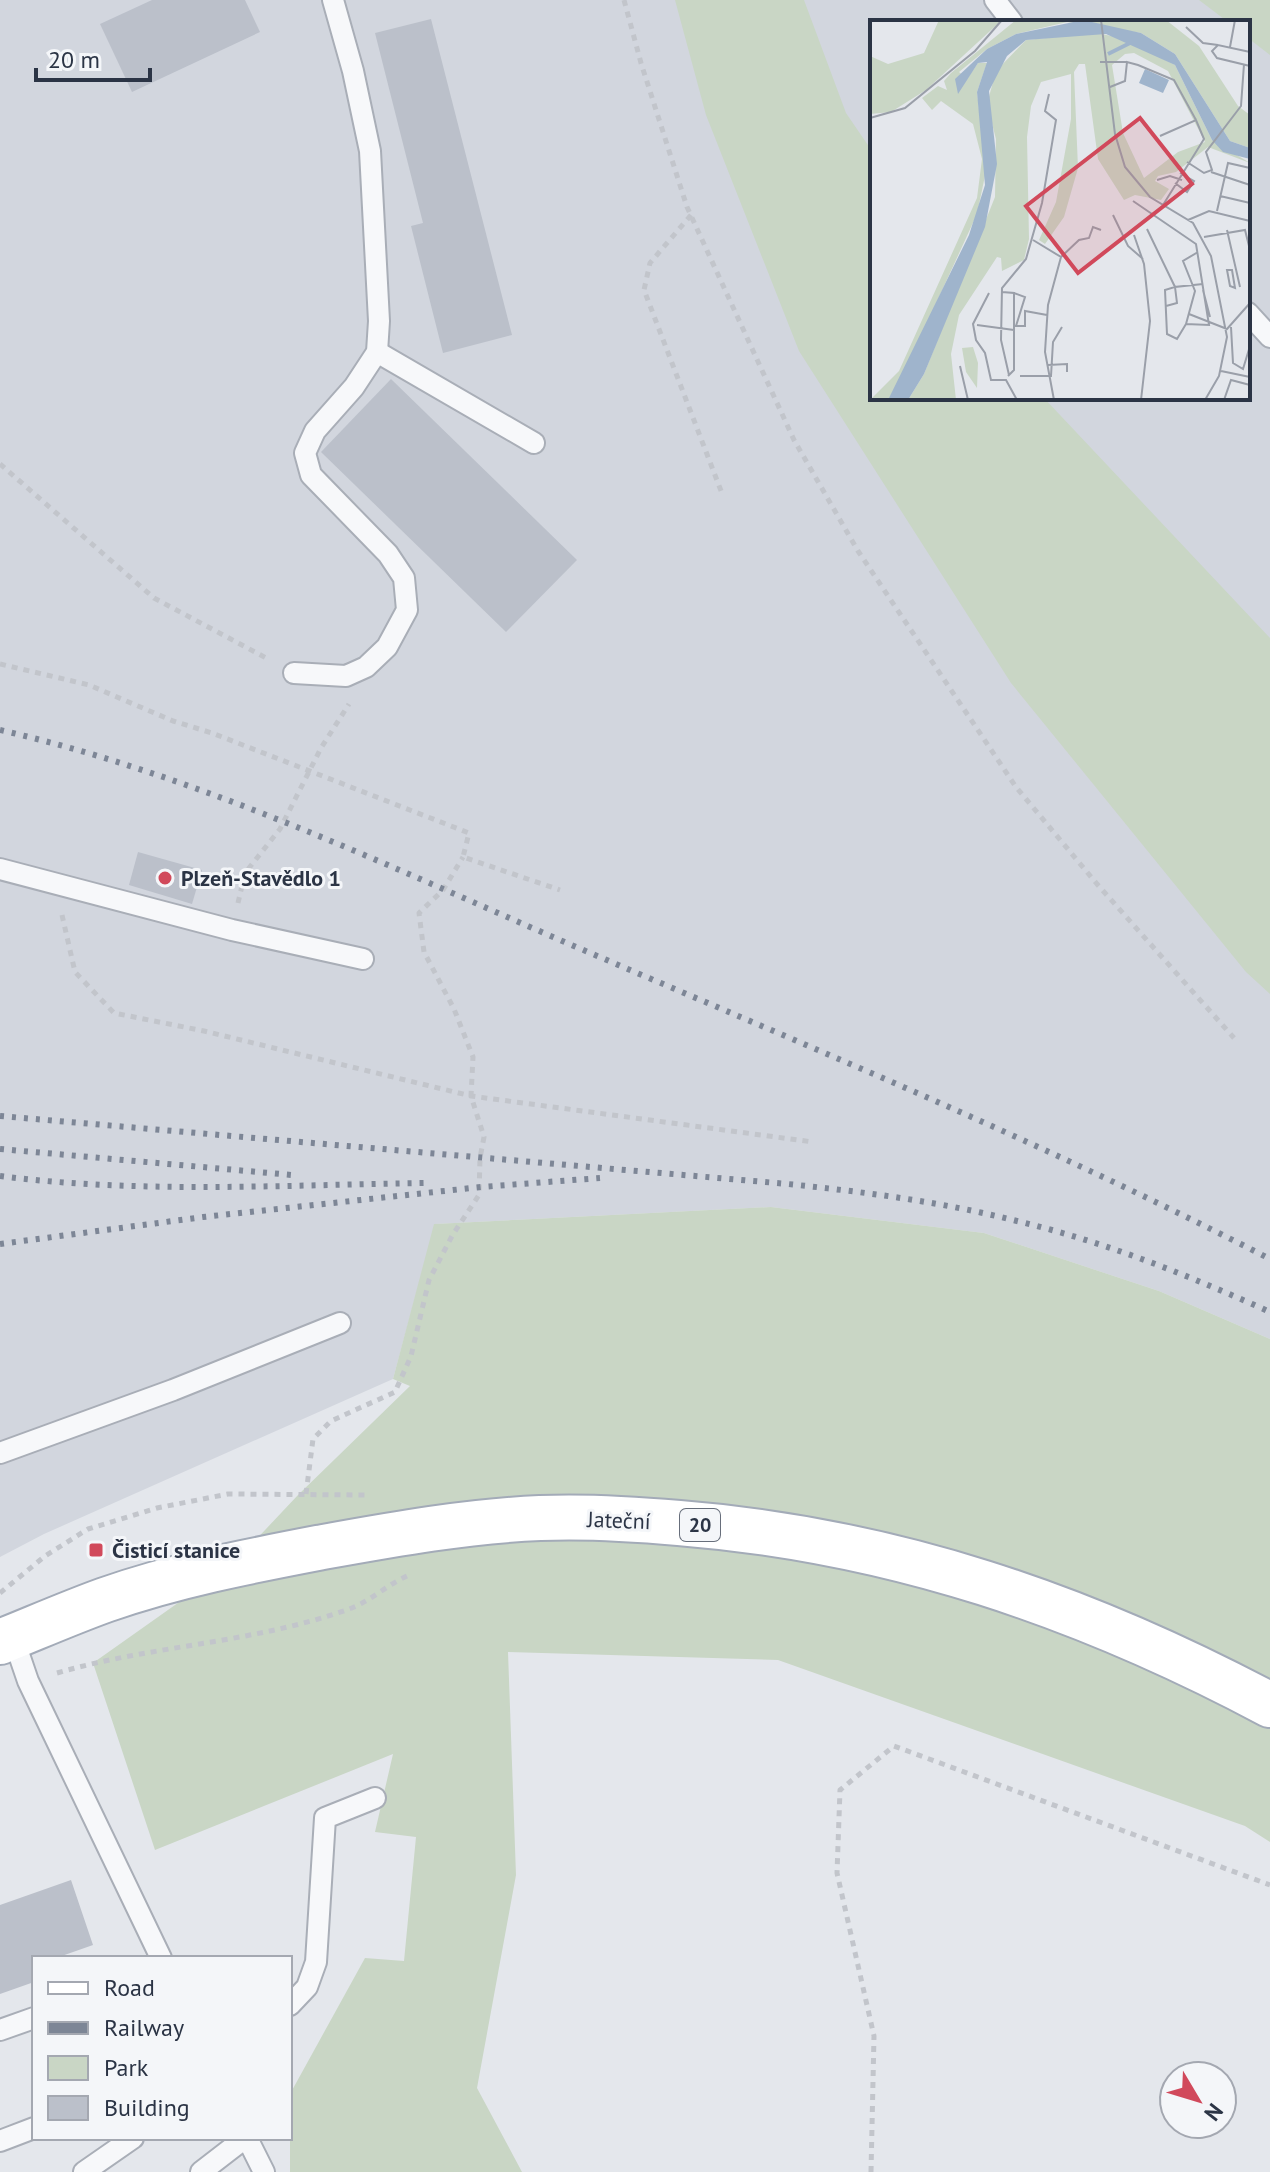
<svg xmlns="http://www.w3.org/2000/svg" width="1270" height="2172" font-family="'PT Sans',sans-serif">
<rect width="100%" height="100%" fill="#e4e7ec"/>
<!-- built -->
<path fill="#d2d6de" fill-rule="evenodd" d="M0,0H1270V1339L1159,1291L984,1233L771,1207L435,1224L393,1379L44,1534L0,1557ZM872,22H1248V398H872Z"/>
<!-- green -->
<g fill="#c9d6c5">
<path d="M675,0H804L846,113L872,151V398H1044L1270,638V994L1246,972L1011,683L799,351L706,115Z"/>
<path d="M1199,0H1270V55L1248,38V22H1228Z"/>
<path d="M771,1207L984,1233L1159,1291L1270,1339V1842L1245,1826L778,1660L508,1652L516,1875L477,2088L522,2172H290V2094L365,1958L404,1961L416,1837L375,1832L393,1754L155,1850L93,1663L233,1564L298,1495L410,1386L393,1379L434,1224Z"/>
</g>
<!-- building -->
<g fill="#bbc0ca">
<path d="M152,0H245L260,32L132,92L100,24Z"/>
<path d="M431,19L512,335L443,353L411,226L423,223L375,33Z"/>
<path d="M391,379L577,560L506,632L321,452Z"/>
<path d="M138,852L202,870L192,904L129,885Z"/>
<path d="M71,1880L93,1945L56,1958H34V1982L0,1994V1905Z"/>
</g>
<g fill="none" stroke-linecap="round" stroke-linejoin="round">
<!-- service casing -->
<g stroke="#a9aeb7" stroke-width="24">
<g id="service">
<path d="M995,0L1012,22"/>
<path d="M1248,313L1270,337"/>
<path d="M377,352L534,443"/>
<path d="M294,673L346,676L366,667L387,647L407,610L404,578L388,554L311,475L305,453L315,431L354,387L377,352L379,321L370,151L353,71L333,0"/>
<path d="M0,869L232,930L363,959"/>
<path d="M0,1453L173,1390L340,1323"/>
<path d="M13,1637L28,1681L161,1958"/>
<path d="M290,2005L307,1987L316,1962L325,1818L375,1798"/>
<path d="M0,2030L34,2018"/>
<path d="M247,2138L264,2172"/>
<path d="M0,2141L34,2128"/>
<path d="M84,2172L133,2138"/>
<path d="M201,2172L245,2138"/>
</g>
</g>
<!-- primary casing -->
<g stroke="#a3abb8" stroke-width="48">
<path id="primary" d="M0,1642C35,1628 69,1613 105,1600C176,1575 250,1561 323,1547C395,1534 468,1521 540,1518C586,1516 634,1519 679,1523C892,1540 1082,1605 1270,1705"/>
</g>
<!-- path -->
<g stroke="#c2c5cb" stroke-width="5" stroke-dasharray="6 6" stroke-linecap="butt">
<path d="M624,0L641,63L687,207L794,440L858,551L1016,787L1097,884L1234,1038"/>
<path d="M691,215L650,263L644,290L723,496"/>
<path d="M0,464L154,598L268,659"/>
<path d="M0,664L89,685L173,721L212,733L469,833L463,857L560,890"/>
<path d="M238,903L245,873L280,829L321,748L349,704"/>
<path d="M62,915L75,972L114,1013L204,1031L471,1096L813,1142"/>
<path d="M306,1494L313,1439L331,1421L395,1392L411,1356L429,1280L452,1236L479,1195L480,1158L484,1137L471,1096L473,1057L454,1009L424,952L419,913L443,890L463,857"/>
<path d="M0,1593L45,1556L88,1529L157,1508L228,1494L365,1495"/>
<path d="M57,1673C153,1645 255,1643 349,1609C369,1602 387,1585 407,1576"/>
<path d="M871,2172L874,2036L837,1873L840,1790L894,1746L1270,1885"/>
</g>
<!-- service -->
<use href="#service" stroke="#f7f8fa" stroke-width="20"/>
<!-- primary -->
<use href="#primary" stroke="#fff" stroke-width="44"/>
<!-- rail -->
<g stroke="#7d8696" stroke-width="6" stroke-dasharray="4 8" stroke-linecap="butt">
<path d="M0,730C205,777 396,870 588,952C817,1050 1049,1145 1270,1259"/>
<path d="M0,1116L788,1184C865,1192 942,1202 1017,1221C1105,1242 1188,1275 1270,1312"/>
<path d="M0,1149L292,1175"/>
<path d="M0,1176C140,1194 283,1185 424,1183"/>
<path d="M0,1244L203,1217L481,1187L600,1178"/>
</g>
</g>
<!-- markers -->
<g fill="#d1495b" stroke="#f4f6f9" stroke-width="3">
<circle cx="165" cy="878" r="8"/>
<rect x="88" y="1542" width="16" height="16" rx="4"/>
</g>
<g text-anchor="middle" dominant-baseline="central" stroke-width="6" stroke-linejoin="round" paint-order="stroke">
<!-- shield labels -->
<rect fill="#f4f6f9" stroke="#676e7b" stroke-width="2" x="680" y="1509" width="40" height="32" rx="6"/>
<g font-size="20" font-weight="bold" fill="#2b3445">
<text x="700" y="1525">20</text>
</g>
<!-- poi labels -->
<g font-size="22" font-weight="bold" fill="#2b3445" stroke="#f4f6f9" text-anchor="start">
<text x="181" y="878">Plzeň-Stavědlo 1</text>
<text x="112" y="1550">Čisticí stanice</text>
</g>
<!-- street labels -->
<g font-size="22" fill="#2b3445" stroke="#f4f6f9">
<text transform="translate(619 1520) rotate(2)">Jateční</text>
</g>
</g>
<!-- overview -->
<g transform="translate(870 20)">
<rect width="380" height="380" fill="#e4e7ec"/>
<path d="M69,0H132L56,70L21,92L0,94V36L18,44L54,33ZM146,0H296L329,26L368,86L380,95V128L360,121L305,34L271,13L197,2L146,14L117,29L89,52L97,59L108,43H117L107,72L116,151L107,194L36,349L18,380H0L29,351L107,178L112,139L103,104L71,81L62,90L52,78L68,66L77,70L74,61L81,53ZM226,13L252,18L305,45L342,120L380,143L338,127L306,152L288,156L285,161L299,169L291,180L265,175L254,180L228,139L215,44H209L204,52L208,148L194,197L175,224L169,220L186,182L201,99V54L171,62L161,86L157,117L159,219L154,240L132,251L131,238L127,237L89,295L81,334L86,380H38L54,354L125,177L126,119L117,84L126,51L156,20ZM264,33L298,51L335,122L308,132L274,158L253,113L242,45L255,34ZM103,327L108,343L107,368L96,352L92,328Z" fill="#c9d6c5" fill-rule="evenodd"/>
<path d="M213,0L271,13L305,34L360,121L380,128V139L353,132L342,120L305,45L236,14L156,20L137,36L119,71L127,144L115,207L54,354L38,380H18L99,215L115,165L107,72L117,42L108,43L88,74L85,59L117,29L146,14ZM275,49L299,60L293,73L269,63Z" fill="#9fb4cc"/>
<path fill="none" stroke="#9fb4cc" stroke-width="4" d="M238,34L260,23"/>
<path fill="none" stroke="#9a9fa9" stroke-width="2" d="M231,0L245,114L255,147L280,177L323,203L341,236L357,317L349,356L335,380M316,7L333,23L348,25M360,27L365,0M380,32L348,25L342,31L347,38L380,46M230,42H257M240,67L255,61L257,42L268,45L304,60L326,100M0,98L35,88L105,31L132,0M290,116L326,100L334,119L293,185M317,142L334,153L342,150L336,132L371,86L374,44M341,152L380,165M287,160L300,156L312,160M305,163L317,172L324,161L310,153M350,176L380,183M263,181L326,224L339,305L316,304L307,319L297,314L295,270L305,267L277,209M347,191L358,143L380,148M243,195L258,226L273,239M318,200L339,191L380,201M357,210L370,267M264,215L274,244L280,301L271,380M334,217L375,210L380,230M163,220L191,237L178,285L175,332L184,380M191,237L209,220L219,218L223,207L231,210M357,250H362L365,268L360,266ZM333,270L340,297M132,272L144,273V350L138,356M119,273L103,304L106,320L115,333L121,360H136L147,380M144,273L155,277L146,306M296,286L307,283L305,267L333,264M319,294L357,309L380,283M316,304L325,271L313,241L328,232M107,305L144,310M144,306H155V291L177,295M361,307L363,343L373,349L380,326M178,345L197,344V352M90,346L98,380M351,351L380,357M139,355L131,320L132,268L156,239L172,183L186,100L175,91L179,74M150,356H181L183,322L192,307M354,380L361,360L380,365"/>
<path fill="#d1495b" fill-opacity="0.15" stroke="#d1495b" stroke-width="4" d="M270,98L322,164L208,253L156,186Z"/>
<rect width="380" height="380" fill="none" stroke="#2b3445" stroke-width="4"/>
</g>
<!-- legend -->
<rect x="32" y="1956" width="260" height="184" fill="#f4f6f9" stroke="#a4a8b1" stroke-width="2"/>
<rect x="48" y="1982" width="40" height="12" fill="#ffffff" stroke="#a4a8b1" stroke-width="2"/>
<text x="104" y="1996" font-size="24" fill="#2b3445">Road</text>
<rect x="48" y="2022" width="40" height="12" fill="#7d8696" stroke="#a4a8b1" stroke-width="2"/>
<text x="104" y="2036" font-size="24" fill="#2b3445">Railway</text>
<rect x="48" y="2056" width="40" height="24" fill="#c9d6c5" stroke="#a4a8b1" stroke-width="2"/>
<text x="104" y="2076" font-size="24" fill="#2b3445">Park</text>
<rect x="48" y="2096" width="40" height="24" fill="#bbc0ca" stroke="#a4a8b1" stroke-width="2"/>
<text x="104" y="2116" font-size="24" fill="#2b3445">Building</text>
<!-- north arrow -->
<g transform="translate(1198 2100) rotate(128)"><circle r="38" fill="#f4f6f9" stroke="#a4a8b1" stroke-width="2"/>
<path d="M0-6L14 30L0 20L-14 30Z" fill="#d1495b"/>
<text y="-12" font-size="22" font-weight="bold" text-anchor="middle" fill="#2b3445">N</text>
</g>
<!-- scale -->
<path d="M36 68v12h114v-12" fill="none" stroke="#2b3445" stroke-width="4"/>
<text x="48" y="68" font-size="24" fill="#2b3445" stroke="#f4f6f9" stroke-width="6" paint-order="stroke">20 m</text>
</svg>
